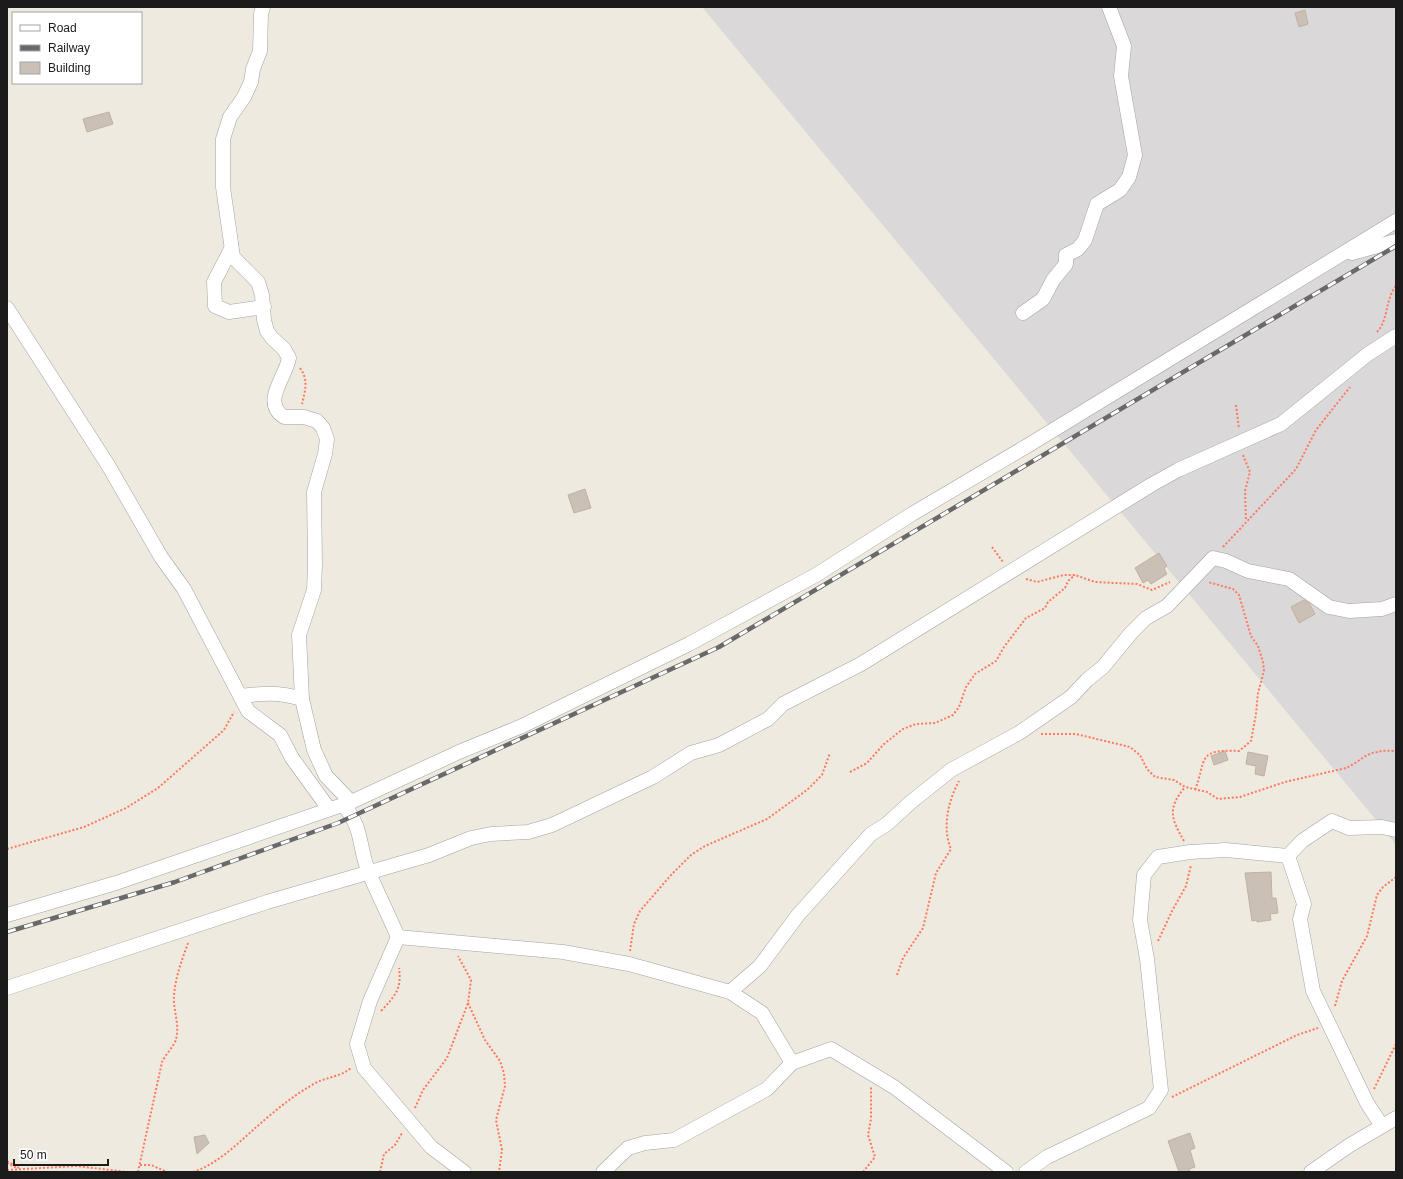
<svg xmlns="http://www.w3.org/2000/svg" width="1403" height="1179" font-family="Helvetica,sans-serif">
<rect width="100%" height="100%" fill="#eeeadf"/>
<!-- residential -->
<path fill="#dad8d8" d="M702,7H1396V845L1382,827Z"/>
<!-- building -->
<g fill="#cac0b6" stroke="#c1b1a1">
<path d="M1305,10L1308,24L1299,27L1295,13Z"/>
<path d="M109,112L113,124L87,132L83,119Z"/>
<path d="M585,489L591,508L574,513L568,495Z"/>
<path d="M1159,553L1167,566L1164,568L1167,574L1151,584L1148,580L1143,583L1135,568Z"/>
<path d="M1304,600L1309,603L1315,614L1299,623L1291,607Z"/>
<path d="M1225,751L1228,760L1214,765L1211,756Z"/>
<path d="M1248,752L1268,756L1264,776L1255,774L1256,766L1246,764Z"/>
<path d="M1271,872L1272,898H1276L1278,913L1270,914L1271,920L1257,922V920L1252,921L1245,873Z"/>
<path d="M1190,1133L1195,1148L1190,1150L1195,1167L1189,1169L1190,1172H1179L1168,1141Z"/>
<path d="M205,1135L209,1143L197,1154L194,1137Z"/>
</g>
<g fill="none" stroke-linecap="round" stroke-linejoin="round">
<!-- street casing -->
<g stroke="#a2a2a2" stroke-width="15">
<g id="street">
<path d="M263,7L261,14L260,51L253,69L251,82L244,97L230,117L223,139V187L233,257L258,282L262,295L264,320L267,331L272,338L284,349L289,358C286,377 261,402 284,417H304L317,421L323,428L327,439L325,454L314,492L315,564L314,590L299,635L302,699L314,750L326,776L351,802"/>
<path d="M231,249L214,282L215,306L229,312L264,307"/>
<path d="M1352,253L1396,241"/>
<path d="M7,308L108,465L161,557L184,589L248,711L280,735L292,758L329,809"/>
<path d="M1023,313L1043,299L1053,280L1066,264V255L1078,249L1085,240L1097,204L1120,190L1129,177L1135,155L1121,76L1124,46L1109,7"/>
<path d="M241,696C265,693 279,692 302,699"/>
<path d="M343,805C364,828 358,847 369,873C378,894 389,916 398,937L370,1001L357,1044L364,1068L431,1147L464,1172"/>
<path d="M7,915L116,883L351,802L459,752L522,726L689,644L816,575L912,514L1027,446L1396,221"/>
<path d="M398,937L563,952L629,964L730,992L762,1013L792,1063L831,1049L894,1087L1006,1172"/>
<path d="M7,988L267,902L429,855L471,838L491,834L528,832L552,825L653,777L691,753L719,745L768,719L783,704L861,664L1151,485L1178,470L1281,424L1368,354L1396,336"/>
<path d="M730,992L760,966L798,915L871,834L887,824L911,802L951,770L1019,733L1071,697L1087,680L1103,667L1131,633L1146,618L1167,606L1213,558L1226,561L1248,571L1289,579L1329,607L1349,611L1382,609L1396,604"/>
<path d="M1382,1126L1367,1103L1313,991L1300,919L1304,904L1288,856L1302,841L1332,821L1349,828L1382,827L1396,830"/>
<path d="M603,1172L628,1148L645,1143L674,1140L767,1089L792,1063"/>
<path d="M1026,1172L1047,1157L1149,1108L1161,1090L1147,959L1140,920L1144,875L1158,857L1190,852L1226,850L1288,856"/>
<path d="M1311,1172L1350,1145L1396,1118"/>
</g>
</g>
<!-- path -->
<g stroke="#ff7860" stroke-width="2" stroke-dasharray="2 2" stroke-linecap="butt">
<path d="M1377,332C1389,319 1385,299 1396,286"/>
<path d="M300,368C309,380 305,391 302,404"/>
<path d="M1236,405L1239,429"/>
<path d="M1243,455L1250,472L1245,491L1246,521"/>
<path d="M992,547L1003,562"/>
<path d="M1223,547L1296,469L1316,430L1350,387"/>
<path d="M1026,579L1037,582L1064,575H1075L1095,582L1137,584L1152,590L1170,582"/>
<path d="M1041,734H1076L1130,747L1140,755L1147,769L1155,777L1174,780L1185,787L1207,792L1218,799L1240,797L1285,782L1346,768C1356,764 1366,753 1377,752C1383,750 1390,751 1396,751"/>
<path d="M850,772L867,763L884,744L903,729L916,724L935,723L953,715L959,707L966,687L975,674L996,661L1004,647L1026,618L1045,608L1048,602L1065,588L1068,581L1075,575"/>
<path d="M1195,790C1207,759 1196,749 1239,751L1251,741L1256,714L1258,693L1264,671L1263,662L1258,646L1251,636L1239,595L1233,589L1208,582"/>
<path d="M1184,841C1171,818 1167,809 1185,787"/>
<path d="M7,849L84,827L126,808L158,788L224,730L234,712"/>
<path d="M1158,941L1172,911L1186,886L1191,865"/>
<path d="M630,951L634,924L640,911L671,875L691,855L705,846L767,819L807,790L822,775L830,753"/>
<path d="M897,975L903,958L923,928L936,873L951,849C942,828 948,801 959,781"/>
<path d="M468,1003L485,1040L500,1061L504,1073L505,1086L496,1120L502,1150L499,1172"/>
<path d="M1335,1006L1342,981L1367,936L1377,895L1383,887L1396,877"/>
<path d="M381,1011C395,996 402,989 399,968"/>
<path d="M1374,1089L1396,1044"/>
<path d="M1172,1097L1297,1035L1318,1028"/>
<path d="M415,1108L423,1090L447,1058L468,1003L471,980L458,956"/>
<path d="M7,1161L19,1168"/>
<path d="M7,1163L17,1168"/>
<path d="M140,1165H151L167,1172"/>
<path d="M7,1170L77,1166L127,1172"/>
<path d="M138,1172L162,1062C165,1055 175,1045 176,1039C180,1025 173,1010 174,996C175,978 182,960 188,943"/>
<path d="M193,1172C217,1164 235,1146 253,1130C271,1114 291,1097 312,1085C324,1077 339,1078 351,1068"/>
<path d="M380,1172L384,1154L395,1145L402,1133"/>
<path d="M863,1172L875,1157L868,1135L871,1119V1087"/>
</g>
<!-- street -->
<use href="#street" stroke="#fff" stroke-width="14"/>
<!-- rail casing -->
<g stroke="#696969" stroke-width="4.5">
<path id="rail" d="M7,932L175,882L338,823L719,647L1396,246"/>
</g>
<!-- rail -->
<use href="#rail" stroke="#fff" stroke-width="3" stroke-dasharray="9" stroke-linecap="butt"/>
</g>
<!-- border -->
<rect width="1403" height="1179" fill="none" stroke="#1b1b1b" stroke-width="16"/>
<!-- legend -->
<rect x="12" y="12" width="130" height="72" fill="#ffffff" stroke="#a4a4a4"/>
<rect x="20" y="25" width="20" height="6" fill="#ffffff" stroke="#a4a4a4"/>
<text x="48" y="32" font-size="12" fill="#1b1b1b">Road</text>
<rect x="20" y="45" width="20" height="6" fill="#696969" stroke="#a4a4a4"/>
<text x="48" y="52" font-size="12" fill="#1b1b1b">Railway</text>
<rect x="20" y="62" width="20" height="12" fill="#cac0b6" stroke="#a4a4a4"/>
<text x="48" y="72" font-size="12" fill="#1b1b1b">Building</text>
<!-- scale -->
<path d="M14 1159v6h94v-6" fill="none" stroke="#1b1b1b" stroke-width="2"/>
<text x="20" y="1159" font-size="12" fill="#1b1b1b" stroke="#ffffff" stroke-width="3" paint-order="stroke">50 m</text>
</svg>
